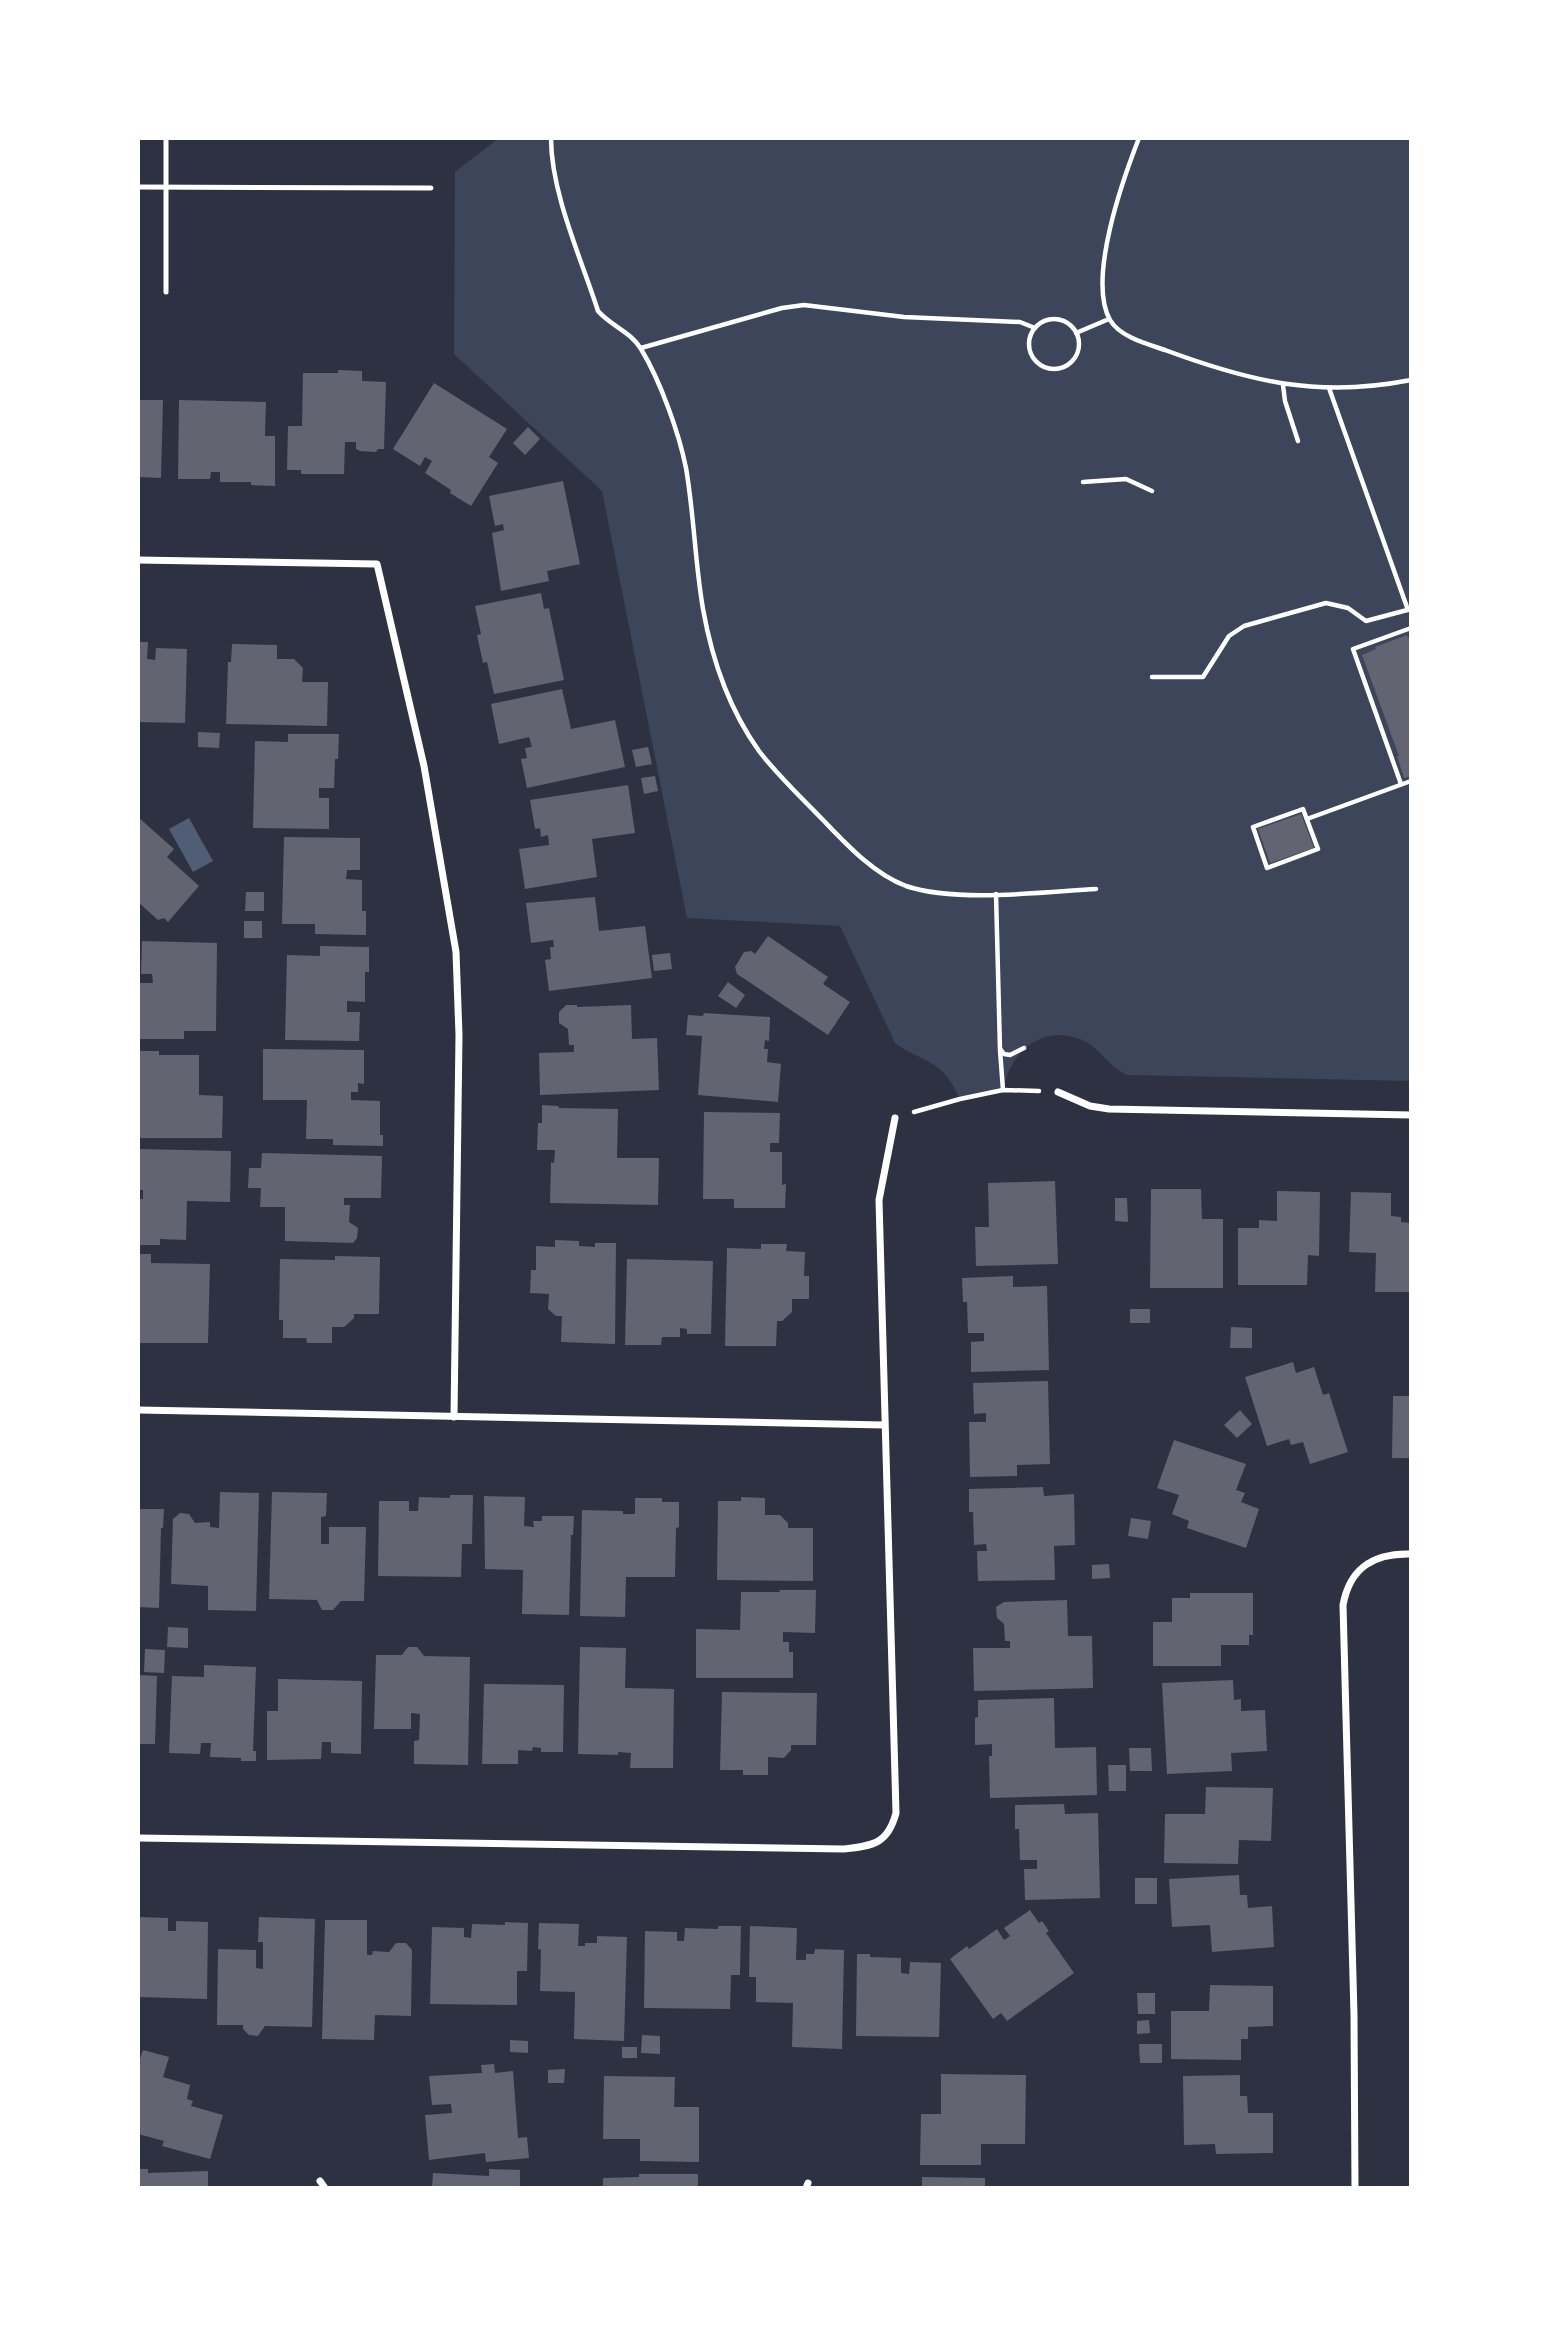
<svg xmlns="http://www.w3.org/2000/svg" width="1549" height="2326" font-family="Roboto,sans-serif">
<rect width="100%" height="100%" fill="#2d3142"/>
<!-- green -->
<path fill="#3c4559" d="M499,138H1411V1081L1127,1075C1110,1068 1101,1049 1084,1041C1044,1022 1010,1051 1003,1090L960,1099C946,1069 938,1066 909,1052C904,1050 900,1046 895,1043L840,926L687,918L602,491L454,354L455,172Z"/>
<!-- water -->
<path fill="#4f5d75" d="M189,818L213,861L193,872L169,829Z"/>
<!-- building -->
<g fill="#626471">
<path d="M338,370L362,371V381L386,382L384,449H378L376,452L360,451L356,449V442H345L344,474H301V470H287L288,426H302L303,373H338Z"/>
<path d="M434,383L507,429L489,457L498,463L471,506L450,493L451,490L425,473L432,461L425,457L420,466L393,449Z"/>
<path d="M138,400H163L161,478L138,477Z"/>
<path d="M179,400L266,402L265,436H275V486L251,485V482H220V472H211L210,479H178Z"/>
<path d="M528,427L540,439L525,455L513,443Z"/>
<path d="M563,481L580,564L547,571L549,581L501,591L492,533L504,530L503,524L495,526L489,496Z"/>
<path d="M541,593L544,609L549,608L564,680L494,694L487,662L483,663L477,635L481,634L475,606Z"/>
<path d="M1407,635L1408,638L1411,637V776L1404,778L1397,756H1399L1362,655L1376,649L1375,647Z"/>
<path d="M138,642H148L147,659L155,660L156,648L187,649L185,723L138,722Z"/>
<path d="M232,644L277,645V659H294L303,668L302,682H328L327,726L226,724L228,662H231Z"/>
<path d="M562,689L571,729L615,720L625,767L527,788L521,759L527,758L525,748L532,747L529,737L499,744L491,704Z"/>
<path d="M198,732L220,733L219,748L198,747Z"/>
<path d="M288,734H339L338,759H335L334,788H319V798H329V829L253,828L255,741L288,742Z"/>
<path d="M648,747L652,764L636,767L632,750Z"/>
<path d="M655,776L658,791L644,794L641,778Z"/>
<path d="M628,785L635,833L592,839L597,877L525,889L519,849L549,845L548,835L541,837L540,828L535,829L530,800Z"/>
<path d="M1301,814L1314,848L1270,863L1258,829Z"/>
<path d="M138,817L174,849L167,857L199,886L168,922L164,918L158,920L138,902Z"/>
<path d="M284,837L360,838V870H347L346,879L362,880V911H366V935L315,934V924H282Z"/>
<path d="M246,892H264V911H245Z"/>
<path d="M595,897L599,931L645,926L652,978L549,991L545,960L551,959L550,947H554L553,940L531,943L526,903Z"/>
<rect x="244" y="921" width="18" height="17"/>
<path d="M768,936L828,977L823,984L850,1002L828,1035L737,974L735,967L744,952L751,951L755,954Z"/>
<path d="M142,941L217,943L216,1031H184V1039H138V983H153L152,974H141Z"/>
<path d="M320,946L369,947V972H365V1002L347,1001V1012H360L359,1041L285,1040L287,955L320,956Z"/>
<path d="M670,953L672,969L654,971L652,955Z"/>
<path d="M728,982L745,995L736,1008L718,996Z"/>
<path d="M566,1005H577V1007L631,1005L632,1039L657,1038L659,1090L540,1095L539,1053L574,1052V1045H569L568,1029L559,1023V1012Z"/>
<path d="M704,1013L770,1017L769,1041L765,1040L764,1049H768L767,1062L781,1064L778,1102L698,1095L702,1036L686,1035L688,1015L703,1016Z"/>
<path d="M263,1049L364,1050V1084L358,1083V1092H351V1100L380,1101V1135H383V1146L333,1145V1139H306L307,1100H263Z"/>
<path d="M138,1051H159V1055H199V1095L223,1096L222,1138H138Z"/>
<path d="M542,1105L558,1106L559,1108L618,1109L617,1158H659L658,1205L550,1203L551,1162L554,1163L555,1150H537L538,1123H542Z"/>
<path d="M704,1112L780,1113L779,1143H770V1152H782V1185L786,1184L785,1208H734V1199H703Z"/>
<path d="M138,1149L231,1151L230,1202L187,1201L186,1240L160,1239V1245H138V1199H143V1190H138Z"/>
<path d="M262,1153L382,1156L381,1198H344V1205H350L349,1222L358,1228L357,1238L353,1243L285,1241V1207H260L261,1188H248L249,1168H261Z"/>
<path d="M1055,1181L1058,1264L976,1266L975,1227H989L988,1183Z"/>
<path d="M1151,1189H1201L1202,1219H1223V1288H1150Z"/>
<path d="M1277,1191L1320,1192L1319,1256L1308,1255L1307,1285H1238V1228H1259V1220L1277,1221Z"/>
<path d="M1351,1192L1391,1193V1216L1401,1217V1222L1411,1223V1292H1375L1376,1253L1349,1252Z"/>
<path d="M1115,1198H1127L1128,1222L1115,1221Z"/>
<path d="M555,1240L579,1241V1246L595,1247V1243H616L615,1344L561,1342L562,1316H556L548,1309L549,1294L530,1293L531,1270H536V1246L555,1247Z"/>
<path d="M761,1244H787L786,1251L805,1252L804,1276H809V1299H792V1312L782,1321H777L776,1346H725L727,1248L761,1249Z"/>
<path d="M138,1254H151V1263L210,1264L208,1343H138Z"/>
<path d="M335,1256L380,1257L379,1314H354V1318L344,1327H332V1343H307L306,1338H283V1320H279L280,1259L335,1260Z"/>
<path d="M627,1259L713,1261L711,1334H687V1329L680,1328V1337H662L661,1345H625Z"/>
<path d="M1013,1276V1287L1047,1286L1049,1370L971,1372V1342L984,1341V1333H968L967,1302H963L962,1278Z"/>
<rect x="1130" y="1309" width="20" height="14"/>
<path d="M1231,1327L1252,1328V1348H1230Z"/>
<path d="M1293,1362L1296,1373L1314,1367L1323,1395L1329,1393L1348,1452L1310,1464L1303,1442L1291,1445L1289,1439L1267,1446L1245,1377Z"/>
<path d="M1048,1381L1050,1464L1017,1465V1476L970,1477L969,1422H986V1413L974,1414L973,1383Z"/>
<path d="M1393,1396H1411V1458H1392Z"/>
<path d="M1240,1410L1252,1424L1237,1438L1224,1425Z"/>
<path d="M1174,1440L1246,1464L1236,1490L1245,1493L1241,1502L1259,1509L1246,1548L1187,1528L1189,1521L1172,1514L1179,1495L1157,1488Z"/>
<path d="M1043,1487L1044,1496L1074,1494L1075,1545L1054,1546L1055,1580L978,1581L977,1551H987L986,1544L974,1545L973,1512H969V1489Z"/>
<path d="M220,1492L259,1493L256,1611L208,1610V1586L171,1584L173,1519L180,1513L189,1514L195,1523L210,1522V1527L219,1528Z"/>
<path d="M272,1492L327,1493L326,1516L321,1517V1544H329V1527H366L364,1601H341L333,1610H322L317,1600L269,1599Z"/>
<path d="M450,1495H473L472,1544H462L461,1577L378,1576L379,1501H409V1511H418L419,1497L450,1498Z"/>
<path d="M484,1496L525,1497L524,1526L534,1527L533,1521H542V1516H574L573,1535H571L569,1615L522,1614L523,1570L485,1569Z"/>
<path d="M741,1497L765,1498V1515H780L788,1523V1528H813V1581L717,1580L718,1501H741Z"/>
<path d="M635,1498H662V1502H679V1527L676,1528L675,1577H626L625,1617L580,1616L582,1510L623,1511V1514H635Z"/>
<path d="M138,1509H164L163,1528H161L159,1608L138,1607Z"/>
<path d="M1131,1518L1151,1521L1148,1539L1128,1536Z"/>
<path d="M1109,1564L1110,1578L1092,1579V1565Z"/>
<path d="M779,1590H816L815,1633L783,1632V1642H789V1652H793V1678H696V1629L740,1630L741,1592H780Z"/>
<path d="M1190,1593H1253V1635H1249V1645H1221V1666H1153V1622H1172V1598H1190Z"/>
<path d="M1067,1600L1068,1636H1092L1093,1688L974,1691L973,1648H1010V1641H1005L1004,1624L997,1618L996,1607L1004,1602Z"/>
<path d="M168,1627L188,1628V1648L167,1647Z"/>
<path d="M408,1647H417L424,1656L470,1657L468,1765L414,1764V1741L419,1740L420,1714L411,1713V1729H374L376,1655H402Z"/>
<path d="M580,1647L626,1648L625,1688L674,1689L673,1768H630L631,1753L618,1752V1755L578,1754Z"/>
<path d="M145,1649L165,1650L164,1673L144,1672Z"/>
<path d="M204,1665L256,1667L253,1751H256V1761H241V1758L210,1757L211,1743H201L200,1754L169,1753L172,1676L204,1677Z"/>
<path d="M138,1675L157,1676L155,1744H138Z"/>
<path d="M278,1679L362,1681L361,1754L331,1753V1742H322L321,1759L267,1760V1711H278Z"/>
<path d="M1233,1680L1234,1700L1241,1699V1711L1265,1710L1267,1751L1231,1753L1232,1771L1167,1774L1162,1683Z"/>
<path d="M484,1684L564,1685L563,1752H541V1748L533,1747L532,1751L518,1750V1764H482Z"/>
<path d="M722,1692L817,1693L816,1745H791V1750L784,1758L768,1757V1775H743V1770H720Z"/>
<path d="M1054,1698L1055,1748L1096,1747L1097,1795L990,1798L989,1756H992V1744L975,1745V1718L978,1717V1700Z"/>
<path d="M1129,1748H1151L1152,1771H1130Z"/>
<path d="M1108,1765H1126V1791H1109Z"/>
<path d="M1206,1787L1273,1788L1271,1841L1239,1840L1238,1864L1164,1863L1165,1814H1205Z"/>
<path d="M1064,1804L1065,1814L1098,1813L1100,1898L1025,1900L1024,1869H1037V1860H1020L1019,1829H1015V1805Z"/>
<path d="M1239,1875L1240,1895H1247L1248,1908L1272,1906L1274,1947L1212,1952L1210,1925L1172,1927L1169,1879Z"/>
<rect x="1135" y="1878" width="22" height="26"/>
<path d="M1030,1910L1039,1923L1042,1921L1049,1931L1046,1933L1074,1973L1007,2021L1001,2013L993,2019L950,1959L967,1946L969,1949L997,1929L1004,1940L1010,1936L1004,1928Z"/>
<path d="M138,1917L168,1918V1931H176V1921L208,1922L207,1999L138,1997Z"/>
<path d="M259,1917L315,1919L312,2027L265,2026L258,2036L249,2035L243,2029V2025H217L218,1949L256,1950V1968L263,1969V1942H258Z"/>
<path d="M325,1920H367V1955H372L373,1951L389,1952L396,1943H406L412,1950L411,2016L375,2015L374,2040L322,2039Z"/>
<path d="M505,1922L528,1923L527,1971H517V2005L430,2004L432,1927L464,1928V1937L471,1938L472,1924L505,1925Z"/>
<path d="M539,1923L579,1924L578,1946H585V1943H597V1936L627,1937L624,2041L574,2039L575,1992L540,1991L541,1950L538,1949Z"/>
<path d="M718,1926H741L740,1975H731L730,2009L644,2008L645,1931L677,1932V1941H684L685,1928L718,1929Z"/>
<path d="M750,1926L797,1928L796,1960H806V1954H814L815,1949L844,1950L842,2049L792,2047L793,2003L756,2002V1977H749Z"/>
<path d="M857,1954H870V1957L901,1958V1973L909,1974L910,1962L941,1963L939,2037L856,2036Z"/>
<path d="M1210,1985L1273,1986V2026L1248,2027V2039H1241V2060L1171,2059V2011H1209Z"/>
<path d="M1137,1993H1155V2014H1138Z"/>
<path d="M1149,2020L1150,2033L1137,2034V2021Z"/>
<path d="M642,2035L660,2036V2054L641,2053Z"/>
<path d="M510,2040L528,2041V2053L510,2052Z"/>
<path d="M1139,2044H1162V2063H1140Z"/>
<rect x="622" y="2047" width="15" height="11"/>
<path d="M143,2050L169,2057L163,2077L190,2085L187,2099L193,2101L191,2106L223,2115L210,2159L162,2146L164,2141L138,2134V2064Z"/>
<path d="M494,2064L495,2073L513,2071L518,2138L527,2137L529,2158L486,2162L485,2153L429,2160L425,2115L452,2113L451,2104L432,2105L429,2076L482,2073L481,2065Z"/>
<path d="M565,2069L564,2083H548V2070Z"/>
<path d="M941,2074L1026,2075L1025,2144H981V2165H920L921,2114H941Z"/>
<path d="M1240,2075V2096H1247L1248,2113H1273V2153L1216,2154L1215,2144L1184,2145L1183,2076Z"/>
<path d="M604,2076L675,2077L674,2107H699V2162L640,2161V2139H603Z"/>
<path d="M138,2169H148V2173L208,2171V2188H138Z"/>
<path d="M489,2169L520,2170V2188H432L433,2173L489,2176Z"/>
<path d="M639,2174H698V2188H603V2178L639,2177Z"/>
<path d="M922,2177L985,2178V2188H922Z"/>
</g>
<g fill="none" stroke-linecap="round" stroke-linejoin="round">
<!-- path -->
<g stroke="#fff" stroke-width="4.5">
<path d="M551,138C551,193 581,258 598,311C611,326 631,332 641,349C660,380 679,433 686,468C694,514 695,563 703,609C712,660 729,709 759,751C778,776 802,798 824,821C847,845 874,874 906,886C955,903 1044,892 1096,889"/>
<path d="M1139,138C1123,179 1087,279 1110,320C1120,337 1147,344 1165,350C1251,382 1319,398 1411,380"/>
<circle cx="1054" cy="344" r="25"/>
<path d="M1076,333L1109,319"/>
<path d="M641,348L782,308L804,305L904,317L1020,322L1035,328"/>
<path d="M1283,385L1285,401L1298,441"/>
<path d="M1329,388L1408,610"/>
<path d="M1083,482L1126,479L1152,491"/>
<path d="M1152,677H1203L1229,636L1244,626L1326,603L1348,608L1366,621L1411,609"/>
<path d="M1401,784L1353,649L1411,628"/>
<path d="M1303,809L1318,849L1267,868L1253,827Z"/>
<path d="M1307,819L1411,781"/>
<path d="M996,894L1000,1050L1003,1090"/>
<path d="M1001,1050L1004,1054L1010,1055L1024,1048"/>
<path d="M914,1112L960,1099L1003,1090L1039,1091"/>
</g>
<!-- service -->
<g stroke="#fff" stroke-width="5">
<path d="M166,138V292"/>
<path d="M138,187L431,188"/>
</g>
<!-- minor -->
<g stroke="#fff" stroke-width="7">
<path d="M138,560L377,564L424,766L456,952L459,1035L454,1417"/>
<path d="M1058,1092L1090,1106L1109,1109L1411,1115"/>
<path d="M138,1410L884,1425"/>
<path d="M138,1838L844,1849C874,1846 888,1843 896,1813L879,1200L895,1118"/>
<path d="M320,2181L325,2188"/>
<path d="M806,2188L808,2183"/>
<path d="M1355,2188L1354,2015L1343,1605C1350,1567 1374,1553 1411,1554"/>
</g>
</g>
<!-- border -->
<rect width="1549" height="2326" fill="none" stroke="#ffffff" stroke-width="280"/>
</svg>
